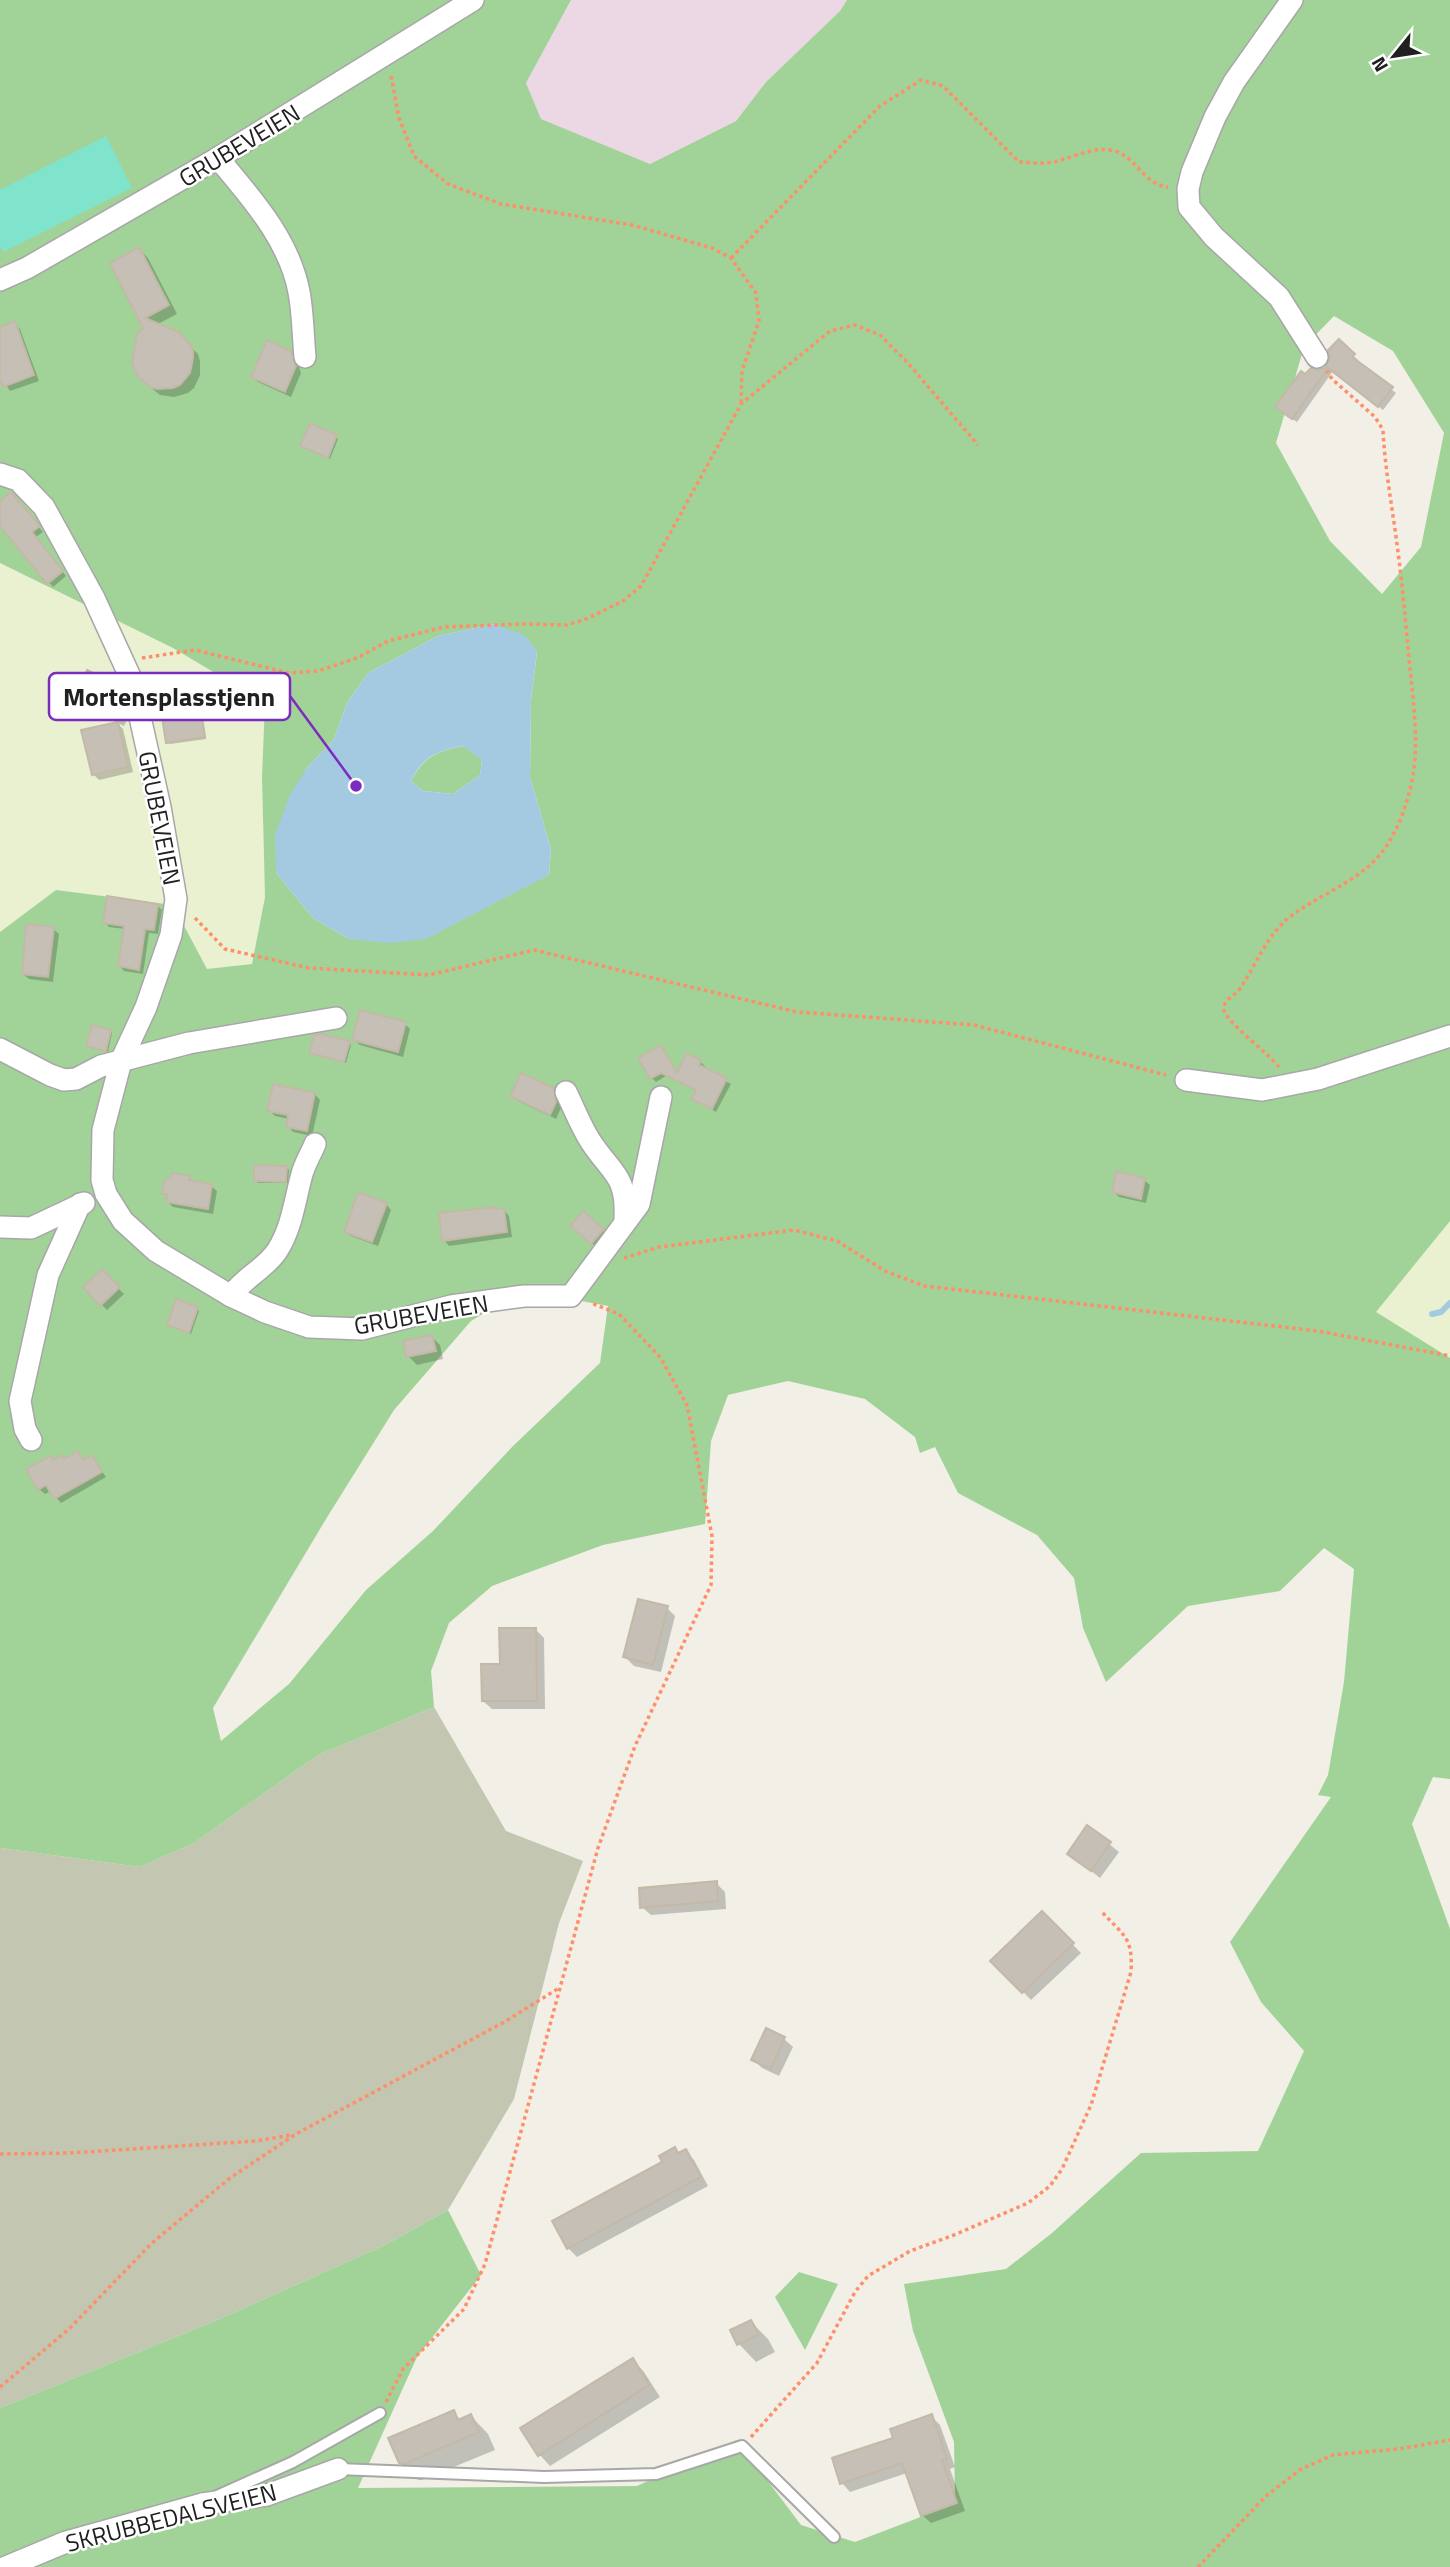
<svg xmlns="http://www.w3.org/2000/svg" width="1450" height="2567" font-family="'Titillium Web',sans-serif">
<rect width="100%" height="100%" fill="#f1efe6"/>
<!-- industrial -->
<path fill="#ebd8e4" d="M571,0H847L840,11L766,82L736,121L650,164L541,120L526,83Z"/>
<!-- construction -->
<path fill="#c3c6b1" d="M434,1707L506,1831L583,1861L559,1923L514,2099L448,2210L385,2245L215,2321L0,2408V1848L140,1867L194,1843L318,1755Z"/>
<!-- farmland -->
<g fill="#eaf1d0">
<path d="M0,563L173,648L265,703L262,777L265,897L252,964L207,969L173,905L56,890L0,932Z"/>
<path d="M1450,1221V1358L1375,1312Z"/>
</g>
<!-- forest -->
<g fill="#a1d398" fill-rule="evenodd">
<path d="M0,0H571L526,83L541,119L650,164L736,121L766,82L840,11L847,0H1450V1221L1376,1312L1450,1358V1779L1433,1777L1412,1824L1450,1929V2567H0V2408L215,2321L385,2245L448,2210L481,2275L417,2357L358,2488L637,2486L737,2440L801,2525L855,2542L918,2518L955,2498L954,2442L913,2331L904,2284L1006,2269L1052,2233L1141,2153L1258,2151L1304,2051L1261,2002L1230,1942L1331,1797L1318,1795L1328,1775L1344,1682L1354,1569L1324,1548L1280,1591L1188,1606L1106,1682L1083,1628L1074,1578L1037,1535L958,1493L935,1447L920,1453L915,1437L865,1399L788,1381L728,1395L711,1441L705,1524L603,1545L492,1586L449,1623L431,1671L434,1707L318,1755L194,1843L140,1867L0,1848V932L56,890L173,905L207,969L252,964L265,897L262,777L265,703L173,648L0,563ZM1334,316L1393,351L1444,433L1421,547L1382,594L1330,541L1276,443L1304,347ZM494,624L537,652L531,700L530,777L551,849L549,875L518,889L349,939L313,918L276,873L306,769L334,739L347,703L368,673L438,636ZM523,1290L608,1306L600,1363L513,1446L433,1531L366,1590L289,1684L221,1741L213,1708L326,1519L394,1410L471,1321Z"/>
<path d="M464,746L482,760L480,775L453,794L423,791L411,781C424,756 437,751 464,746Z"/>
<path d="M799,2272L838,2284L805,2350L775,2297Z"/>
</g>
<!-- pitch -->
<path fill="#80e4cc" d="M106,136L132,188L3,252L0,246V190Z"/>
<!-- water -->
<path fill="#a4cae1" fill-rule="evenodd" d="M494,624L524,635L537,651L531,700L530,777L551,849L549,875L426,939L390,943L349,939L313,918L276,873L275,835L290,795L306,769L334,739L347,703L368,673L438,636ZM463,746L482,760L480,775L453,794L423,791L411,781C423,756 437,751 463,746Z"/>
<!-- shadow -->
<g fill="#0003">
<path d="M139,249L148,258L177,314L156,325L178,334L198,354L200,361V375L194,388L188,393L174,397L160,395L144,382L146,328Z"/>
<path d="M14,323L20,329L39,381L10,391L0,375V328Z"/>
<path d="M1339,342L1358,360L1356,362L1396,393L1383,410L1333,371L1297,422L1282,412L1306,376L1326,369Z"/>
<path d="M290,352L296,358L301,373L291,397L258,382L253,377Z"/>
<path d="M336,437L338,439L330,459L304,447Z"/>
<path d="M16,499L43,532L36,537L66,576L53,587L0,523V503Z"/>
<path d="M115,685L123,693L119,702L131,712L124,726L84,707L75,698Z"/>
<path d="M199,700L206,739L170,744L168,742Z"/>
<path d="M118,724L123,729L133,772L99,780L93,774Z"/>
<path d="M157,905L162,910L158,934L149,933L143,974L124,971L120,966L125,929L109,927L105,922Z"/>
<path d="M53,929L59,934L53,982L29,979L23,974Z"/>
<path d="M405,1024L410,1029L403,1057L360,1045L354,1040Z"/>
<path d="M110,1031L112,1033L108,1052L88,1045Z"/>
<path d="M349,1043L351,1045L346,1063L311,1052Z"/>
<path d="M660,1047L678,1074L700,1062L705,1066L703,1069L731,1084L716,1112L694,1099L697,1091L666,1076L656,1082L652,1078Z"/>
<path d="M553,1090L559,1096L561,1108L556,1119L518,1101L512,1096Z"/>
<path d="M315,1094L320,1100L312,1136L293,1132L288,1126L289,1119L275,1116L269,1110Z"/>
<path d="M287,1168L289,1170L288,1183H258L256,1181Z"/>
<path d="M189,1177L194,1183L211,1186L217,1191L213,1214L173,1207L168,1202V1197L164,1193Z"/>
<path d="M1144,1180L1150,1185L1146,1203L1119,1197L1114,1192Z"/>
<path d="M386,1204L391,1210L378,1246L351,1236L346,1231Z"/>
<path d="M504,1210L509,1216L512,1237L449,1246L444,1240Z"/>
<path d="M583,1214L605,1233L594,1245L573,1226Z"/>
<path d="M102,1272L124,1294L107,1310L85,1288Z"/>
<path d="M197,1309L199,1311L191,1334L171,1327Z"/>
<path d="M432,1337L440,1345L443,1359L417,1365L408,1356Z"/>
<path d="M77,1453L84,1462L92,1457L106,1477L61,1503L51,1491L45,1494L39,1489L54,1462L65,1460Z"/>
<path d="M667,1608L675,1616L661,1672L634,1666L625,1657Z"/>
<path d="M535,1629L544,1638L545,1709H492L483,1701Z"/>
<path d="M1088,1827L1119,1852L1100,1878L1069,1853Z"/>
<path d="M716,1883L725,1892L726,1909L651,1915L642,1907Z"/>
<path d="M1042,1913L1081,1953L1031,2000L993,1961Z"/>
<path d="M784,2039L793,2047L779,2076L762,2068L754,2060Z"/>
<path d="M686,2151L694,2160L708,2186L577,2257L568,2248Z"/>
<path d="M751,2322L768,2339L775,2352L756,2362L739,2344L732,2331Z"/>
<path d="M633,2360L644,2372L660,2397L550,2466L539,2454Z"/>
<path d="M453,2412L461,2420L471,2416L488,2434L495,2450L422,2480H418L400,2462Z"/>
<path d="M931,2416L940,2425L955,2467L950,2469L965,2511L931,2523L922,2515L907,2473L850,2492L842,2483L895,2439Z"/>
</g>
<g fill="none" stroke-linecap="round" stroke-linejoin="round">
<!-- stream -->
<path stroke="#a4cae1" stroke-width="6" d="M1432,1314L1441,1312L1450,1303"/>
</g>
<!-- building -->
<g fill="#c6bfb5" stroke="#c4b8a7" stroke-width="2">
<path d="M139,247L169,305L145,318L179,332L190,344L193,351V358L190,373L180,385L173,388L157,389L150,387L138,377L132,363L137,334L143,328L110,263Z"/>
<path d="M15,321L34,375L3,387L0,378V327Z"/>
<path d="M1339,339L1355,354L1352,357L1393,387L1378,407L1328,368L1292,419L1275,407L1301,371L1305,374L1311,368L1318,370L1325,368L1330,357L1328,350Z"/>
<path d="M267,340L291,351L296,366L285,392L251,377Z"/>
<path d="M310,423L337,435L328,458L300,446Z"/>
<path d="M11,492L40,526L32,532L63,571L47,584L0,526V501Z"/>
<path d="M87,670L116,684L111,694L123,702L115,719L73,699Z"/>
<path d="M199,698L205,737L166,743L160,704Z"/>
<path d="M118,722L128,767L92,775L81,730Z"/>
<path d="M107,896L158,904L154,930L145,929L139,970L118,966L124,926L103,923Z"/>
<path d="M26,924L54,927L48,977L22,974Z"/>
<path d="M360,1010L406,1022L398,1052L352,1040Z"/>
<path d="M92,1025L111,1030L106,1051L86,1046Z"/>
<path d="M321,1034L350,1041L344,1062L309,1053L314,1035Z"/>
<path d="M661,1045L677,1073L686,1053L701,1060L699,1065L727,1078L712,1109L691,1099L696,1090L661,1073L650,1079L638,1058Z"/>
<path d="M521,1073L554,1088L556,1102L550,1115L510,1096Z"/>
<path d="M273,1084L315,1093L307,1131L286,1127L288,1115L267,1111Z"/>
<path d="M254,1165L287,1166L286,1182L254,1181Z"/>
<path d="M1116,1171L1145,1178L1141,1199L1112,1192Z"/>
<path d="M172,1173L190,1176L189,1180L212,1184L208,1209L166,1202L167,1194H162L165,1179H170Z"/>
<path d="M358,1192L387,1203L372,1242L344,1232Z"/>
<path d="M495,1207V1209L504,1208L507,1232L442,1241L439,1213Z"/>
<path d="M583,1211L604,1229L591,1244L570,1226Z"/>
<path d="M102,1269L120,1287L100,1306L83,1287Z"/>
<path d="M176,1299L198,1307L189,1333L167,1325Z"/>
<path d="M432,1335L436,1351L406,1357L403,1341Z"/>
<path d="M78,1451L83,1460L92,1455L102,1472L54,1499L46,1485L38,1490L26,1469L50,1456L53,1460L62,1455L64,1459Z"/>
<path d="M638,1599L668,1606L653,1665L623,1657Z"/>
<path d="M499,1628H536L537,1701H482L481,1664H500Z"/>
<path d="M1087,1825L1111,1842L1091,1871L1067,1854Z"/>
<path d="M717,1881L718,1901L640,1908L639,1888Z"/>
<path d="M1042,1911L1074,1943L1022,1993L990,1961Z"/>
<path d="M766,2028L785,2037L771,2069L751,2060Z"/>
<path d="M675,2147L678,2153L686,2149L701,2177L567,2249L552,2221L662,2162L659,2156Z"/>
<path d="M751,2320L759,2334L737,2345L730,2330Z"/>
<path d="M633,2358L649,2385L538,2456L520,2428Z"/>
<path d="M454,2410L458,2420L471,2414L479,2432L404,2464L399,2463L388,2438Z"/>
<path d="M932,2414L947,2459L942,2460L957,2503L921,2516L902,2463L840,2484L832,2458L893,2438L890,2429Z"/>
</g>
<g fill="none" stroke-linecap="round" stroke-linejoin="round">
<!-- service casing -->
<g stroke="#a7a7a7" stroke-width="14">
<g id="service">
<path d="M338,2469L544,2477L656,2474L742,2446L834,2537"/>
<path d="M217,2496L293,2462L380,2413"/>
</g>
</g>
<!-- minor casing -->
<g stroke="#a7a7a7" stroke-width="24">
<g id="minor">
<path d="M1292,0L1234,82L1215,117L1192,172L1188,189L1189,207L1214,237L1279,297L1317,357"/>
<path d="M218,158C251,198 289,239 299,292C303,313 303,336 305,357"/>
<path d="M0,280L27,268L218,158L473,0"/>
<path d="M0,474L18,480L44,507L94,598L132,681L160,807L176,899L171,935L146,1007L121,1061L103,1130L102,1180L106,1194L123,1221L156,1251L231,1296L265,1312L309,1327L362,1329L451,1306L524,1296H571L639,1204L661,1097"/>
<path d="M0,1049L50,1075L64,1080L76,1079L101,1066L189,1043L336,1018"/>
<path d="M1186,1080L1262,1090L1318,1079L1450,1036"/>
<path d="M566,1092C574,1108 581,1127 591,1142C612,1174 627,1175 625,1218"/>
<path d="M0,1227L31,1228L84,1203"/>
<path d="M231,1296C243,1278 265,1269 277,1251C292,1228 295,1199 302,1174C305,1163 311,1154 315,1144"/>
<path d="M31,1440L25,1429L20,1401L48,1275L80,1204"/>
<path d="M6,2567L66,2542L202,2504L267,2495L338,2469"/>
</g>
</g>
<!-- path -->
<g stroke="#ff8e69" stroke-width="3.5" stroke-dasharray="3.5 3.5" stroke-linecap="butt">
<path d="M391,76L399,118L414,156L448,184L501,204L632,225L712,248L731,258L756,293L759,321L742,371L741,404"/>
<path d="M731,258L880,106L921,80L943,86L1019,162C1028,162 1038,164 1046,163C1068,161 1087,147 1110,150C1135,153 1143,185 1168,187"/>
<path d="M142,658L195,650L289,673L318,671L357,658L388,641L444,627L524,624L567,625L586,619L623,601L641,586L741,404L830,331L855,325L880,335L907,362L978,445"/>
<path d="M195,918L225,949L309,968L429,975L534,950L797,1012L974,1025L1166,1075"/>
<path d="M1279,1067C1268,1053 1226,1022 1224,1010C1223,1000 1233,997 1239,990C1256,966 1266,935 1291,916C1316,897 1347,886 1371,864C1392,845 1403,816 1410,790C1420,750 1414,708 1410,668C1406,629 1403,590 1398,552C1393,511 1385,471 1383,430L1375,417L1332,379L1327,371"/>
<path d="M624,1258L659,1247L794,1230L837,1241L887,1272L925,1286L1318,1331L1450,1356"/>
<path d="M0,2154L70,2153L256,2141L291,2135"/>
<path d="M0,2387L69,2329L152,2243L230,2178L296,2134L506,2021L559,1988"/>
<path d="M386,2402L403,2369L464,2309L485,2264L598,1848L635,1746L711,1585L712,1536L687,1405L660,1357L619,1314L591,1303"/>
<path d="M751,2437L817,2363L855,2292L868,2276L910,2251L954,2235L1028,2203L1050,2186L1062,2169L1091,2105L1131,1972C1133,1937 1124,1936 1101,1911"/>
<path d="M1198,2567L1266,2496L1301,2469L1333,2455L1398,2449L1450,2440"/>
</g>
<!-- service -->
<use href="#service" stroke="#fff" stroke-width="10"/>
<!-- minor -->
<use href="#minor" stroke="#fff" stroke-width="21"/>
</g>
<g text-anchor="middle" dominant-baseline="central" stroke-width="5" stroke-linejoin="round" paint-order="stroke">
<!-- street labels -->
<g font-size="24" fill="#202020" stroke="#fff">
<text transform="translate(239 145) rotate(-31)">GRUBEVEIEN</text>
<text transform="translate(160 818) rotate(79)">GRUBEVEIEN</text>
<text transform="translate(421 1314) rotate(-10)">GRUBEVEIEN</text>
<text transform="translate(171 2517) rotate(-14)">SKRUBBEDALSVEIEN</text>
</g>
</g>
<!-- callouts -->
<path fill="none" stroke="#7b2cbf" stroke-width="2.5" d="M356 786L290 696"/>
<circle fill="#7b2cbf" stroke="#fff" stroke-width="2.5" cx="356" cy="786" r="7"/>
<rect fill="#fff" stroke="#7b2cbf" stroke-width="2.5" x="49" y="673" width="241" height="47" rx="7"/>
<g font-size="26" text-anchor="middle" font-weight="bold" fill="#202020">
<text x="169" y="706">Mortensplasstjenn</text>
</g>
<!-- north arrow -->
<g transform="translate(1394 56) rotate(240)" stroke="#ffffff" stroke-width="5" paint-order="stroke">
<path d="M0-5L12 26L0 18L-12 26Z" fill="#202020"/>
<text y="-10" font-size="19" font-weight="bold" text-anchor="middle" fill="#202020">N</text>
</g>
</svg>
